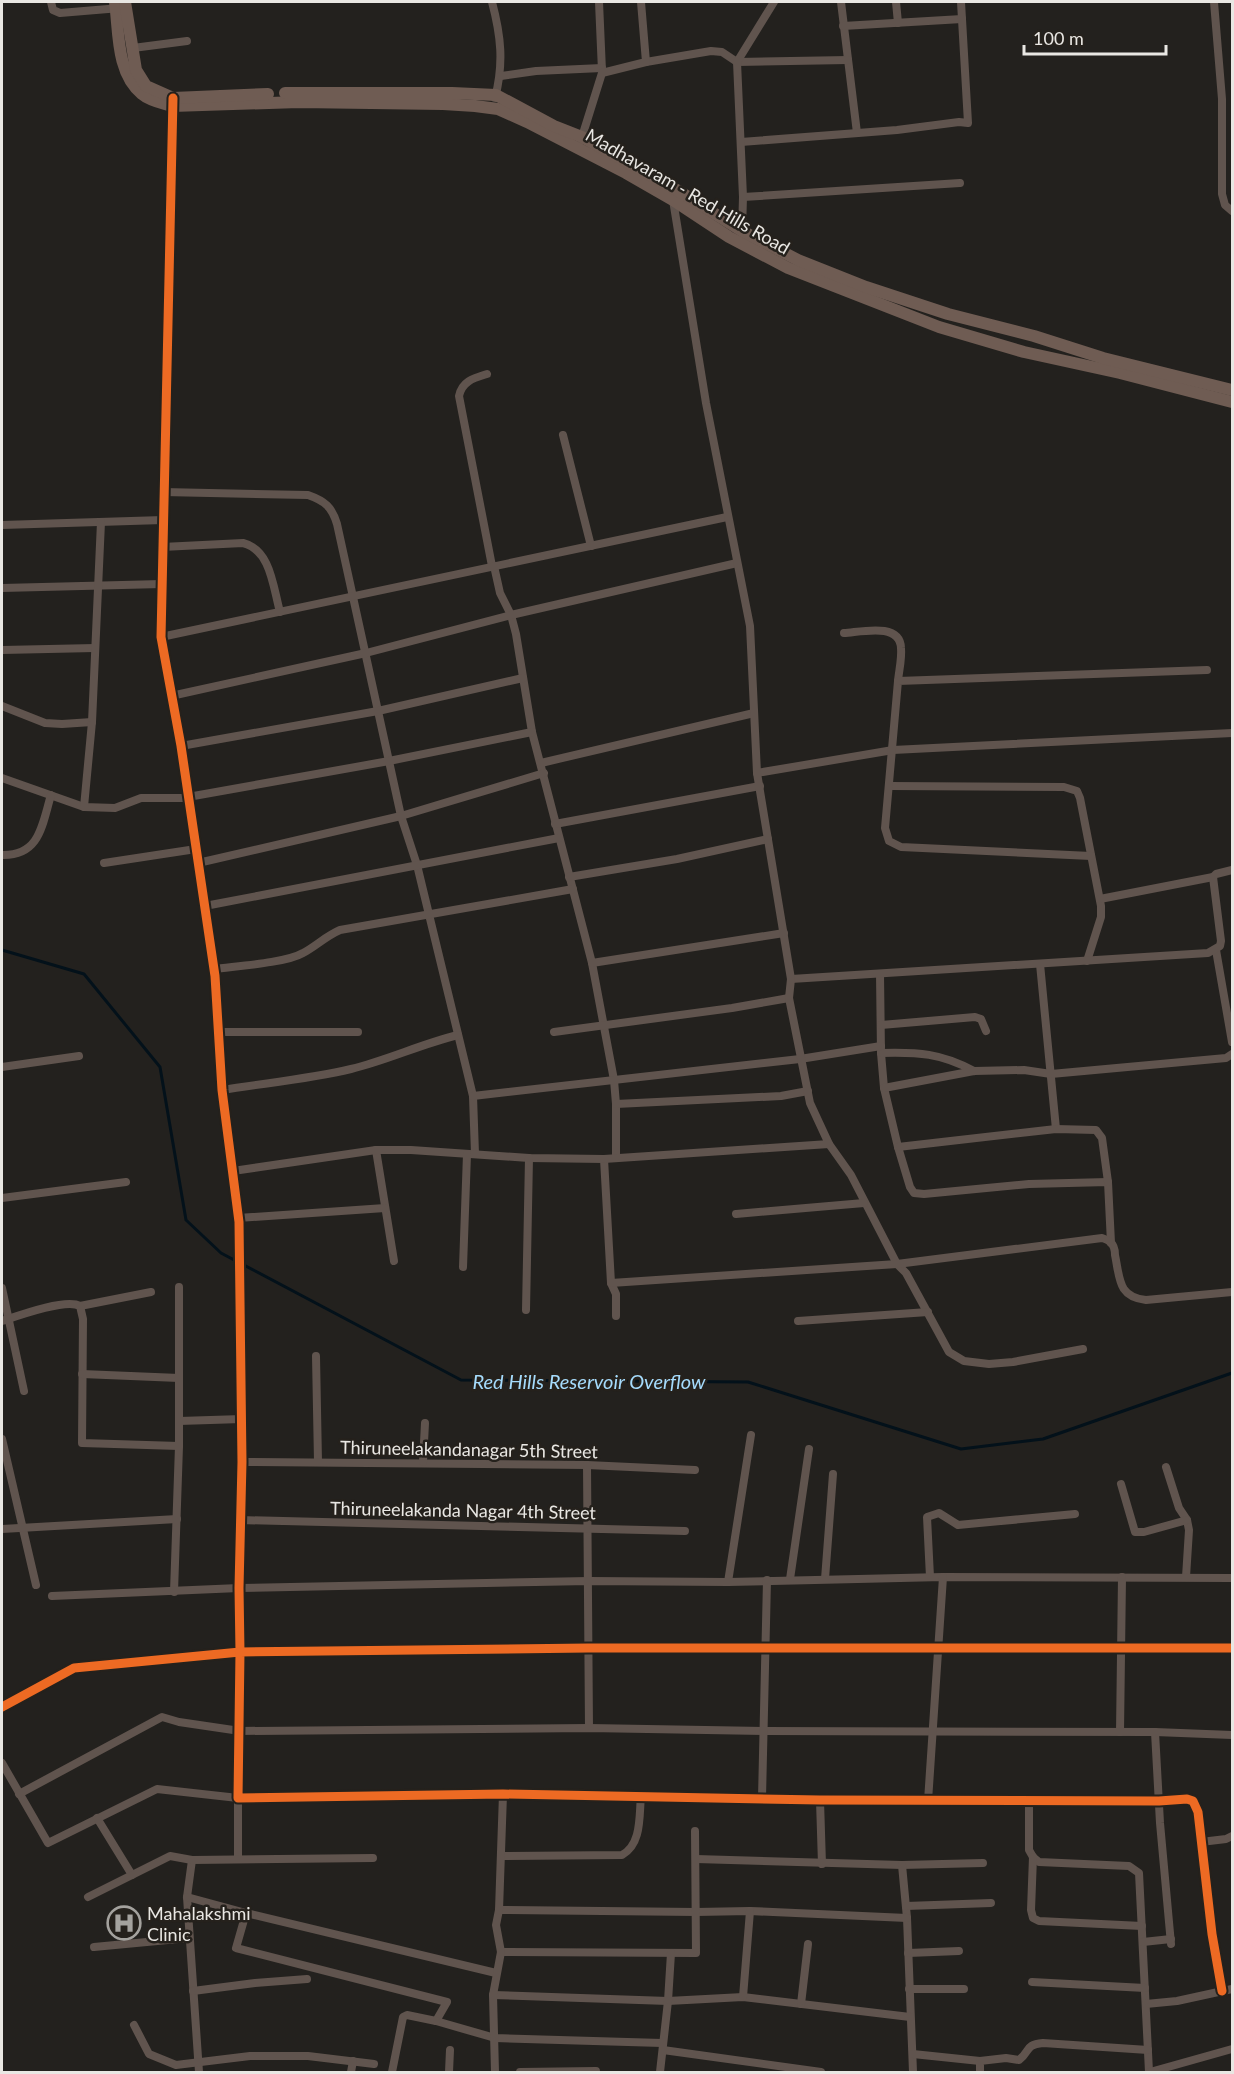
<svg xmlns="http://www.w3.org/2000/svg" width="1234" height="2074" font-family="Lato,sans-serif">
<rect width="100%" height="100%" fill="#23211e"/>
<g fill="none" stroke-linecap="round" stroke-linejoin="round">
<!-- stream -->
<g stroke="#03111a" stroke-width="3">
<path d="M2,950L84,974L160,1067L186,1220L221,1253L236,1261"/>
<path d="M242,1264L461,1380L748,1382L961,1449L1043,1439L1232,1373"/>
</g>
<!-- street -->
<g stroke="#60544e" stroke-width="8">
<path d="M51,2L53,10L60,13L120,8"/>
<path d="M492,2C501,36 504,63 495,98"/>
<path d="M599,2L602,71"/>
<path d="M841,2L857,133"/>
<path d="M896,2L898,23"/>
<path d="M1214,2L1222,99V194L1225,205L1232,211"/>
<path d="M843,26L962,19"/>
<path d="M133,48L187,41"/>
<path d="M646,62L711,51L722,52L737,62L848,60"/>
<path d="M501,76L536,71L602,68"/>
<path d="M581,140L602,73L646,62L641,2"/>
<path d="M741,142L897,130L959,122L968,123L961,2"/>
<path d="M743,197L960,183"/>
<path d="M742,231L743,197L737,62L774,2"/>
<path d="M487,374C474,378 462,381 459,396L492,566"/>
<path d="M563,435L591,546"/>
<path d="M163,492L308,495C325,501 332,507 337,524L401,816L417,865L473,1096L475,1154"/>
<path d="M2,525L163,520"/>
<path d="M162,547L243,543C271,550 273,587 280,612"/>
<path d="M494,566L500,593L511,615L516,634L532,732L592,963L614,1080L616,1104V1158"/>
<path d="M2,588L162,584"/>
<path d="M844,633C861,632 900,622 901,648C902,659 899,670 898,681"/>
<path d="M161,637L727,517"/>
<path d="M2,650L95,648"/>
<path d="M171,696L366,653L511,615L737,563"/>
<path d="M2,706L45,723L62,724L92,722"/>
<path d="M181,746L378,711L523,678"/>
<path d="M541,763L754,713"/>
<path d="M757,773L893,750L1232,733"/>
<path d="M2,778L84,807L115,808L141,798H188"/>
<path d="M890,786L1064,787L1077,791L1080,798L1101,906V917L1087,961"/>
<path d="M188,797L389,761L532,732"/>
<path d="M84,807L92,722L101,522"/>
<path d="M555,824L760,786"/>
<path d="M2,855C40,856 42,825 51,795"/>
<path d="M1091,856L901,847L889,841L885,828L898,681L1207,670"/>
<path d="M104,863L196,849"/>
<path d="M198,863L401,816L544,773"/>
<path d="M569,877L677,859L768,839"/>
<path d="M1100,899L1213,877"/>
<path d="M205,906L559,838"/>
<path d="M1216,950L1232,1042"/>
<path d="M592,963L784,933"/>
<path d="M1040,964L1056,1129"/>
<path d="M214,969C236,966 286,963 303,953C316,946 326,936 340,930L573,889"/>
<path d="M880,974L881,1053L884,1088L898,1147L910,1187L914,1193L924,1194L1029,1184L1108,1182L1111,1243"/>
<path d="M791,979L1208,953L1220,946L1221,941L1213,877L1216,874L1232,870"/>
<path d="M881,1025L975,1017L981,1019L986,1031"/>
<path d="M220,1032H358"/>
<path d="M554,1032L732,1008L789,998"/>
<path d="M881,1053C918,1052 941,1053 974,1071"/>
<path d="M2,1067L79,1056"/>
<path d="M884,1088L974,1071L1024,1070L1051,1074L1226,1058L1232,1054"/>
<path d="M222,1090C265,1083 309,1079 351,1069C388,1060 421,1044 458,1035"/>
<path d="M473,1096L800,1059L881,1046"/>
<path d="M616,1104L781,1096L808,1091"/>
<path d="M829,1144L851,1175L897,1264L906,1273L949,1352L964,1361L989,1364L1013,1362L1083,1349"/>
<path d="M898,1147L1056,1129L1096,1130L1102,1138L1108,1182"/>
<path d="M376,1150L394,1261"/>
<path d="M604,1159L611,1283L616,1294V1316"/>
<path d="M233,1171L376,1150H411L529,1158L604,1159L829,1144L810,1103L789,998L791,979L757,773L750,626L706,403L673,200"/>
<path d="M2,1198L126,1182"/>
<path d="M736,1214L864,1203"/>
<path d="M238,1218L385,1208"/>
<path d="M463,1267L467,1154"/>
<path d="M611,1283L897,1264L1102,1238C1105,1239 1108,1240 1110,1242C1114,1245 1115,1251 1115,1255C1120,1279 1118,1297 1146,1300L1232,1292"/>
<path d="M2,1288L24,1391"/>
<path d="M80,1306L151,1292"/>
<path d="M526,1310L529,1158"/>
<path d="M2,1321C17,1316 66,1298 80,1306L83,1319L82,1443L179,1446"/>
<path d="M798,1321L928,1312"/>
<path d="M316,1356L318,1462"/>
<path d="M82,1374L179,1378"/>
<path d="M179,1421L242,1419"/>
<path d="M2,1439L36,1585"/>
<path d="M242,1462L587,1465L695,1470"/>
<path d="M423,1462L425,1423"/>
<path d="M587,1465L589,1728"/>
<path d="M1166,1467L1179,1508L1187,1520L1189,1530L1186,1577"/>
<path d="M1121,1484L1135,1532H1144L1187,1520"/>
<path d="M240,1520L685,1531"/>
<path d="M2,1529L177,1519"/>
<path d="M930,1577L927,1517L939,1513L958,1525L1075,1514"/>
<path d="M790,1579L809,1449"/>
<path d="M825,1579L833,1474"/>
<path d="M728,1582L751,1435"/>
<path d="M174,1592L179,1446V1287"/>
<path d="M52,1596L239,1588L589,1581L728,1582L943,1577L1232,1578"/>
<path d="M1120,1732L1122,1577"/>
<path d="M1155,1732L1160,1823L1171,1944"/>
<path d="M2,1763L48,1843L157,1789L238,1798V1859"/>
<path d="M19,1794L162,1717L179,1722L240,1731L589,1728L764,1731L1155,1732L1232,1735"/>
<path d="M762,1798L767,1580"/>
<path d="M820,1800L822,1864"/>
<path d="M928,1801L943,1577"/>
<path d="M1029,1801V1850L1033,1857L1039,1862L1129,1866L1139,1873L1149,2072"/>
<path d="M97,1818L132,1875"/>
<path d="M1201,1842L1226,1839L1232,1836"/>
<path d="M501,1856L622,1855C642,1844 639,1816 641,1796"/>
<path d="M1033,1857L1031,1910L1033,1918L1039,1921L1142,1926"/>
<path d="M696,1859L902,1865L983,1863"/>
<path d="M192,1860L187,1897L199,2072"/>
<path d="M902,1865L907,1918L913,2072"/>
<path d="M88,1897L170,1856L192,1860L373,1858"/>
<path d="M187,1897L246,1913L496,1973"/>
<path d="M906,1906L991,1903"/>
<path d="M499,1910L696,1912L750,1911L907,1918"/>
<path d="M246,1913L236,1948L447,2002L436,2021L495,2038L662,2043"/>
<path d="M1143,1942L1171,1939"/>
<path d="M94,1947L189,1938"/>
<path d="M501,1952L696,1953L695,1831"/>
<path d="M908,1953L959,1951"/>
<path d="M1032,1982L1145,1988"/>
<path d="M909,1989H964"/>
<path d="M193,1991L255,1983L307,1979"/>
<path d="M1222,1991L1212,1934L1198,1812L1193,1801L1187,1799L1159,1801L820,1800L503,1794L238,1798L240,1652L588,1648H1232"/>
<path d="M493,1995L668,2001L743,1997L910,2017"/>
<path d="M743,1997L750,1911"/>
<path d="M801,2004L808,1944"/>
<path d="M1146,2004L1177,2001L1232,1989"/>
<path d="M134,2025L149,2054L176,2065L250,2056H308L374,2064"/>
<path d="M663,2050L821,2072"/>
<path d="M913,2054L980,2061"/>
<path d="M351,2072L353,2061"/>
<path d="M392,2072L403,2017L407,2015L436,2021"/>
<path d="M449,2072L450,2050"/>
<path d="M495,2072L493,1995L501,1952L496,1925L499,1910L503,1794"/>
<path d="M520,2072L596,2071"/>
<path d="M660,2072L668,2001L671,1953"/>
<path d="M980,2072V2061L1006,2058L1019,2060C1031,2051 1024,2045 1043,2043L1148,2050"/>
<path d="M1150,2072L1232,2049"/>
</g>
<!-- secondary -->
<path stroke="#66564e" stroke-width="10" d="M2,1707L74,1668L240,1652L239,1588L242,1462L239,1222L222,1090L215,976L181,746L161,637L173,98"/>
<!-- primary -->
<g stroke="#6f5c53" stroke-width="12">
<path d="M115,2C119,31 116,73 142,94C150,101 162,103 172,106L299,102L443,104L475,106L498,109L527,122L626,173L673,200L729,237L788,268L939,327L1024,352L1120,373L1232,402"/>
<path d="M125,2L136,70L146,86L173,98L268,94"/>
<path d="M285,93H452L496,95L554,126L582,137L682,193L742,231L798,260L866,287L948,314L1034,336L1103,358L1232,390"/>
</g>
<!-- cycleway casing -->
<g stroke="#25211c" stroke-width="13">
<g id="cycleway">
<path d="M2,1707L74,1668L240,1652L239,1588L242,1462L239,1222L222,1090L215,976L181,746L161,637L173,98"/>
<path d="M1222,1991L1212,1934L1198,1812L1193,1801L1187,1799L1159,1801L820,1800L503,1794L238,1798L240,1652L588,1648H1232"/>
</g>
</g>
<!-- cycleway -->
<use href="#cycleway" stroke="#ed6a23" stroke-width="9"/>
</g>
<!-- icons -->
<defs>
<g id="hospital-ring" transform="scale(1.725)"><circle r="9.5" fill="#25211c" stroke="#a4a29e" stroke-width="1.5"/><path d="M-5-5h3v3.5h4V-5h3V5h-3V1.5h-4V5h-3Z" fill="#a4a29e"/></g>
</defs>
<g fill-rule="evenodd">
<use href="#hospital-ring" x="124" y="1923"/>
</g>
<g text-anchor="middle" dominant-baseline="central" stroke-width="5" stroke-linejoin="round" paint-order="stroke">
<!-- street labels -->
<g font-size="18" fill="#e9e7e3" stroke="#25211c">
<text transform="translate(688 191) rotate(30)">Madhavaram - Red Hills Road</text>
<text transform="translate(469 1449) rotate(1)">Thiruneelakandanagar 5th Street</text>
<text transform="translate(463 1510) rotate(1)">Thiruneelakanda Nagar 4th Street</text>
</g>
<!-- poi labels -->
<g font-size="18" fill="#e9e7e3" stroke="#25211c" text-anchor="start">
<text x="147" y="1913">Mahalakshmi<tspan x="147" dy="21">Clinic</tspan></text>
</g>
<!-- water labels -->
<g font-size="20" font-style="italic" fill="#a5dbfc" stroke="#25211c">
<text x="589" y="1381">Red Hills Reservoir Overflow</text>
</g>
</g>
<!-- border -->
<rect width="1234" height="2074" fill="none" stroke="#e9e7e3" stroke-width="6"/>
<!-- scale -->
<path d="M1024 45v9h142v-9" fill="none" stroke="#e9e7e3" stroke-width="3"/>
<text x="1033" y="45" font-size="18" fill="#e9e7e3" stroke="#25211c" stroke-width="4.5" paint-order="stroke">100 m</text>
</svg>
